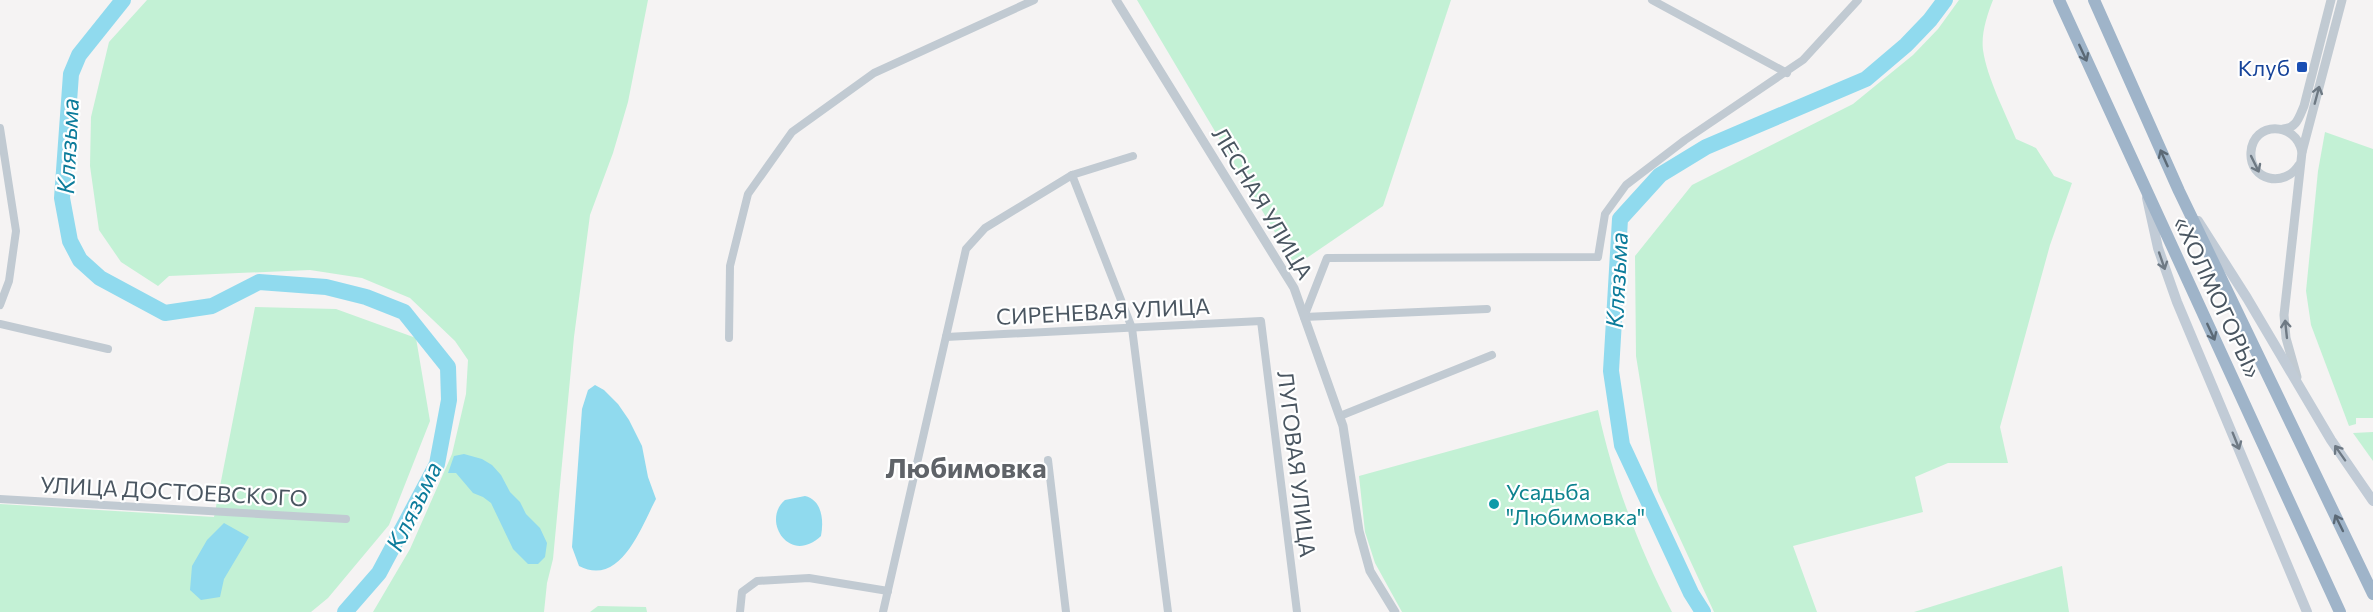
<svg xmlns="http://www.w3.org/2000/svg" width="2373" height="612" font-family="Commissioner,sans-serif">
<rect width="100%" height="100%" fill="#f5f3f3"/>
<!-- green -->
<g fill="#c3f1d5">
<path d="M147,0H648L628,102L613,153L590,215L574,337L553,559L547,583L544,612H373L410,549L452,454L466,394L468,360L455,341L410,298L362,278L310,270L169,276L158,286L121,262L99,230L90,166L91,117L109,42Z"/>
<path d="M1137,0H1451L1383,206L1295,266Z"/>
<path d="M1959,0H1993C1987,15 1981,34 1983,50C1987,78 2005,112 2016,139L2036,148L2054,176L2072,183L2050,245L2000,427L2008,463H1948L1915,477L1923,512L1793,546L1817,612H1714L1658,491L1636,356L1635,256L1692,185L1853,104L1913,55L1938,29Z"/>
<path d="M2325,132L2373,149V418H2356V424L2349,426L2311,325L2306,291L2318,171Z"/>
<path d="M255,307L336,309L416,338L430,421L389,525L328,598L311,612H0V504L214,517Z"/>
<path d="M1598,410C1613,480 1639,548 1672,612H1402L1375,563L1365,532L1359,476Z"/>
<path d="M2373,432V461L2353,433Z"/>
<path d="M2062,566L2069,612H1914Z"/>
<path d="M598,606L646,607L647,612H590Z"/>
</g>
<!-- water -->
<g fill="#90daee">
<path d="M595,385L604,390L618,404L629,420L642,446L648,477L656,499C642,525 621,588 579,566L572,547L582,409L588,390Z"/>
<path d="M464,454L482,459L492,465L501,475L510,492L520,502L526,514L540,528L547,543L545,557L538,564H528L513,549L491,503L483,497L473,493L456,473H448L454,456Z"/>
<path d="M805,496C822,500 824,520 821,536C789,566 761,520 785,500Z"/>
<path d="M224,523L249,537L224,579L220,597L201,600L190,590L192,566L207,540Z"/>
</g>
<g fill="none" stroke-linecap="round" stroke-linejoin="round">
<!-- river -->
<g stroke="#90daee" stroke-width="16">
<path d="M123,0L79,55L71,74L62,198L70,241L80,260L100,278L165,313L212,306L259,282L326,287L366,297L404,312L448,367L449,400L437,464L379,573L345,612"/>
<path d="M1703,612L1691,593L1622,445L1611,371L1620,219L1660,175L1706,147L1866,79L1906,45L1930,20L1945,0"/>
</g>
<!-- minor -->
<g stroke="#c1cad2" stroke-width="8">
<path d="M1652,0L1787,73"/>
<path d="M0,128L16,231L9,281L0,305"/>
<path d="M1072,175L1132,328L1168,612"/>
<path d="M1487,309L1304,317L1327,258L1598,257L1605,214L1626,185L1685,140L1803,60L1858,0"/>
<path d="M0,324L108,349"/>
<path d="M946,337L1261,321L1297,612"/>
<path d="M729,338L730,266L748,194L792,132L874,73L1034,0"/>
<path d="M1340,416L1492,355"/>
<path d="M1048,460L1066,612"/>
<path d="M0,499L346,519"/>
<path d="M740,612L742,592L757,581L809,578L888,591"/>
<path d="M883,612L966,249L985,228L1072,175L1133,156"/>
</g>
<!-- tertiary -->
<g stroke="#c1cad2" stroke-width="9">
<path d="M1116,0L1294,288L1343,426L1359,531L1370,571L1395,612"/>
<path d="M2283,129C2297,128 2299,117 2304,106L2331,0"/>
<path d="M2299,165C2285,188 2249,181 2251,152C2253,121 2296,121 2302,152"/>
<path d="M2297,377L2286,338L2284,315L2302,152L2342,0"/>
</g>
<!-- secondary -->
<g stroke="#c1cbd6" stroke-width="10">
<path d="M2147,198L2158,248L2177,302L2307,612"/>
<path d="M2198,221L2247,298L2331,440L2373,501"/>
</g>
<!-- trunk -->
<g stroke="#9fb4c9" stroke-width="12">
<path d="M2059,0L2340,612"/>
<path d="M2094,0L2179,191L2373,594"/>
</g>
</g>
<!-- one-way arrows -->
<defs><path id="oneway-shaft" d="M-6 0H5M1.5-3L5.5 0L1.5 3" fill="none" stroke-width="1.6" stroke-linecap="round" stroke-linejoin="round" transform="scale(1.5)"/></defs>
<g stroke="#5b6976">
<use href="#oneway-shaft" transform="translate(2083 53) rotate(65)"/>
<use href="#oneway-shaft" transform="translate(2164 158) rotate(-114)"/>
<use href="#oneway-shaft" transform="translate(2211 332) rotate(65)"/>
<use href="#oneway-shaft" transform="translate(2339 523) rotate(-116)"/>
</g>
<g stroke="#6e7983">
<use href="#oneway-shaft" transform="translate(2317 95) rotate(-75)"/>
<use href="#oneway-shaft" transform="translate(2255 164) rotate(64)"/>
<use href="#oneway-shaft" transform="translate(2286 329) rotate(-96)"/>
</g>
<g stroke="#6e7984">
<use href="#oneway-shaft" transform="translate(2162 261) rotate(71)"/>
<use href="#oneway-shaft" transform="translate(2236 441) rotate(68)"/>
<use href="#oneway-shaft" transform="translate(2340 453) rotate(-125)"/>
</g>
<!-- markers -->
<rect fill="#1a4fb4" stroke="#fff" stroke-width="2" x="2296" y="61" width="12" height="12" rx="3"/>
<circle fill="#0f9aa8" stroke="#fff" stroke-width="2" cx="1494" cy="504" r="6"/>
<g text-anchor="middle" dominant-baseline="central" stroke-width="4.5" stroke-linejoin="round" paint-order="stroke">
<!-- transit labels -->
<g font-size="22" fill="#164399" stroke="#fff" text-anchor="end">
<text x="2290" y="67">Клуб</text>
</g>
<!-- street labels -->
<g font-size="22" fill="#4a5661" stroke="#fff">
<text transform="translate(1263 203) rotate(59)">ЛЕСНАЯ УЛИЦА</text>
<text transform="translate(2218 297) rotate(65)">«ХОЛМОГОРЫ»</text>
<text transform="translate(1103 311) rotate(-3)">СИРЕНЕВАЯ УЛИЦА</text>
<text transform="translate(1297 464) rotate(83)">ЛУГОВАЯ УЛИЦА</text>
<text transform="translate(174 491) rotate(3)">УЛИЦА ДОСТОЕВСКОГО</text>
</g>
<!-- culture labels -->
<g font-size="22" fill="#0d838f" stroke="#fff" text-anchor="start">
<text x="1506" y="491">Усадьба<tspan x="1506" dy="25">"Любимовка"</tspan></text>
</g>
<!-- water labels -->
<g font-size="24" font-style="italic" fill="#0c7c9b" stroke="#fff">
<text transform="translate(67 146) rotate(-87)">Клязьма</text>
<text transform="translate(1616 280) rotate(-87)">Клязьма</text>
<text transform="translate(413 506) rotate(-64)">Клязьма</text>
</g>
<!-- district labels -->
<g font-size="28" font-weight="bold" fill="#5f6368" stroke="#fff">
<text x="966" y="467">Любимовка</text>
</g>
</g>
</svg>
